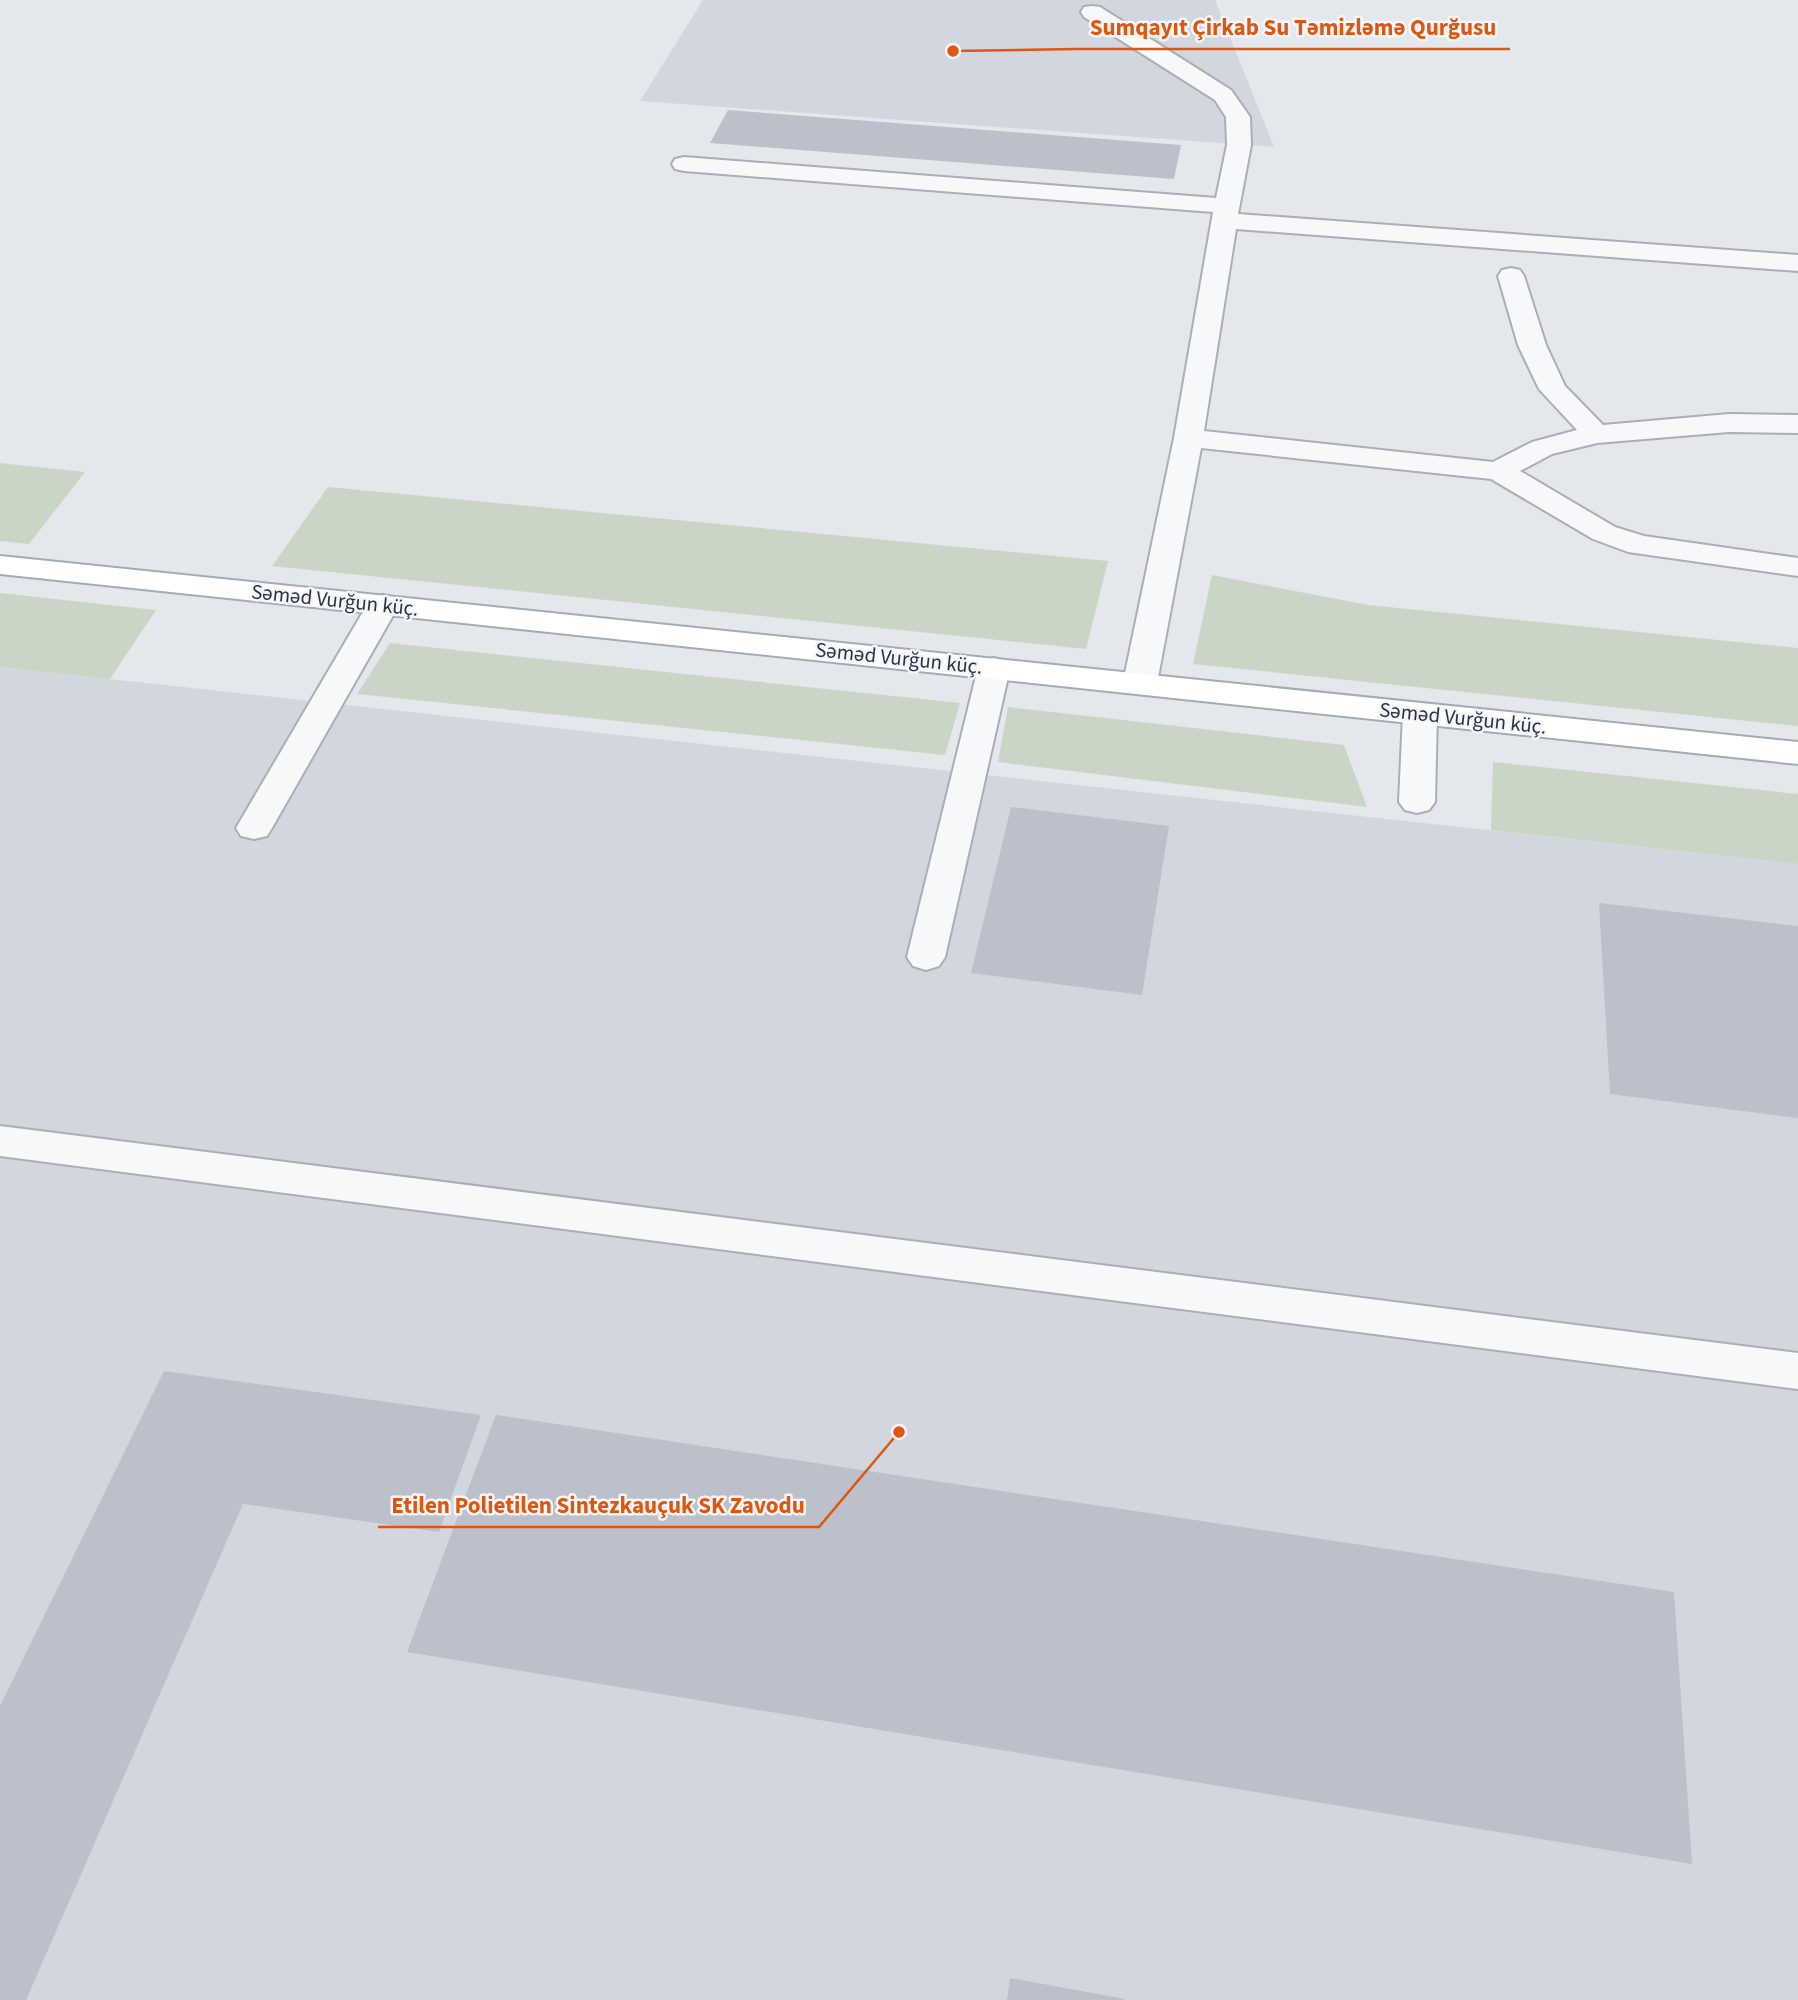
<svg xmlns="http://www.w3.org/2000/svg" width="1798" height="2000" font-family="'Source Sans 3',sans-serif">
<rect width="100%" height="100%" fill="#e4e7ec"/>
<!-- built -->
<g fill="#d2d6de">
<path d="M703,0H1215L1274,147L640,101Z"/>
<path d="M0,667L1798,864V2000H0Z"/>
</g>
<!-- green -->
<g fill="#c9d6c5">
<path d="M0,463L85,472L29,544L0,541Z"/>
<path d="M328,487L1108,561L1086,649L272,566Z"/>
<path d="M1212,575L1368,605L1798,648V726L1193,664Z"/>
<path d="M0,593L156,610L110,679L0,667Z"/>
<path d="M390,643L960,703L945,755L357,694Z"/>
<path d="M1008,707L1344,745L1367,807L998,762Z"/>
<path d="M1493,762L1798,794V864L1491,830Z"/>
</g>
<!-- building -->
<g fill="#bbc0ca">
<path d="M728,110L1181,145L1174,179L710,143Z"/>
<path d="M1011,807L1169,826L1142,995L971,973Z"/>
<path d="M1599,903L1798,926V1118L1610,1094Z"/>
<path d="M164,1371L481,1415L439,1532L243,1504L26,2000H0V1706Z"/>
<path d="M496,1415L1674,1592L1692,1864L407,1652Z"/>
<path d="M1010,1978L1125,1999V2000H1007Z"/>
</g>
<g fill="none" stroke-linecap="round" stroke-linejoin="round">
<!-- minor casing -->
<g stroke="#a9aeb7" stroke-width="4">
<g id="minor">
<path d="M1092,6L1100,7L1231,90L1250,117L1251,145L1238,214L1798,255V271L1236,229L1204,431L1493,462L1532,442L1577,430L1539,389L1518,345L1498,276L1502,270L1511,268L1520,270L1524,276L1546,345L1565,386L1603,425L1729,414L1798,415V433L1729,432L1597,443L1552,454L1520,471L1615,527L1644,536L1798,558V576L1628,552L1593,539L1491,479L1201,448L1157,683L1152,690L1140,693L1128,690L1123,683L1174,438L1213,212L684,171L675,169L672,164L675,159L684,157L1216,198L1227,145L1226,117L1215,100L1084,17L1081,12L1084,7Z"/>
<path d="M383,595L394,598L399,605L272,828L267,836L254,839L241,836L236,828L367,605L372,598Z"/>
<path d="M994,658L1006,661L1010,668L945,957L939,966L926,970L913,966L907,957L978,668L982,661Z"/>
<path d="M1420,704L1432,707L1437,714L1435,802L1429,810L1417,813L1405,810L1399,802L1403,714L1408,707Z"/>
<path d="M0,1126L1798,1353V1389L0,1156Z"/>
</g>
</g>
<!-- major casing -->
<g stroke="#a3abb8" stroke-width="4">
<path id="major" d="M0,556L1798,742V764L0,574Z"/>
</g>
<!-- minor -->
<use href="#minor" fill="#f7f8fa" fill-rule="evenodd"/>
<!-- major -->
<use href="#major" fill="#fff" fill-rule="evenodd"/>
</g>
<g text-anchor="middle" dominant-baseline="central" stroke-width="5" stroke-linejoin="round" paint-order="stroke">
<!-- street labels -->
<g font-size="21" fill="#2b3445" stroke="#f4f6f9">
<text transform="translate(335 600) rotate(6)">Səməd Vurğun küç.</text>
<text transform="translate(899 658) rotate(6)">Səməd Vurğun küç.</text>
<text transform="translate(1463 718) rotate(6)">Səməd Vurğun küç.</text>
</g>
</g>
<!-- callouts -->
<path fill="none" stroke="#df570f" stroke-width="2.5" d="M953 51L1076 49H1510M899 1432L819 1527H378"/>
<g fill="#df570f" stroke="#f4f6f9" stroke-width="2.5">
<circle cx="953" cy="51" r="7"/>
<circle cx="899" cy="1432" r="7"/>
</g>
<g font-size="23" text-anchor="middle" font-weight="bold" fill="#df570f" stroke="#f4f6f9" stroke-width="5" stroke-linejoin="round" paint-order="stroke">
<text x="1293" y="35">Sumqayıt Çirkab Su Təmizləmə Qurğusu</text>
<text x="598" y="1513">Etilen Polietilen Sintezkauçuk SK Zavodu</text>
</g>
</svg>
